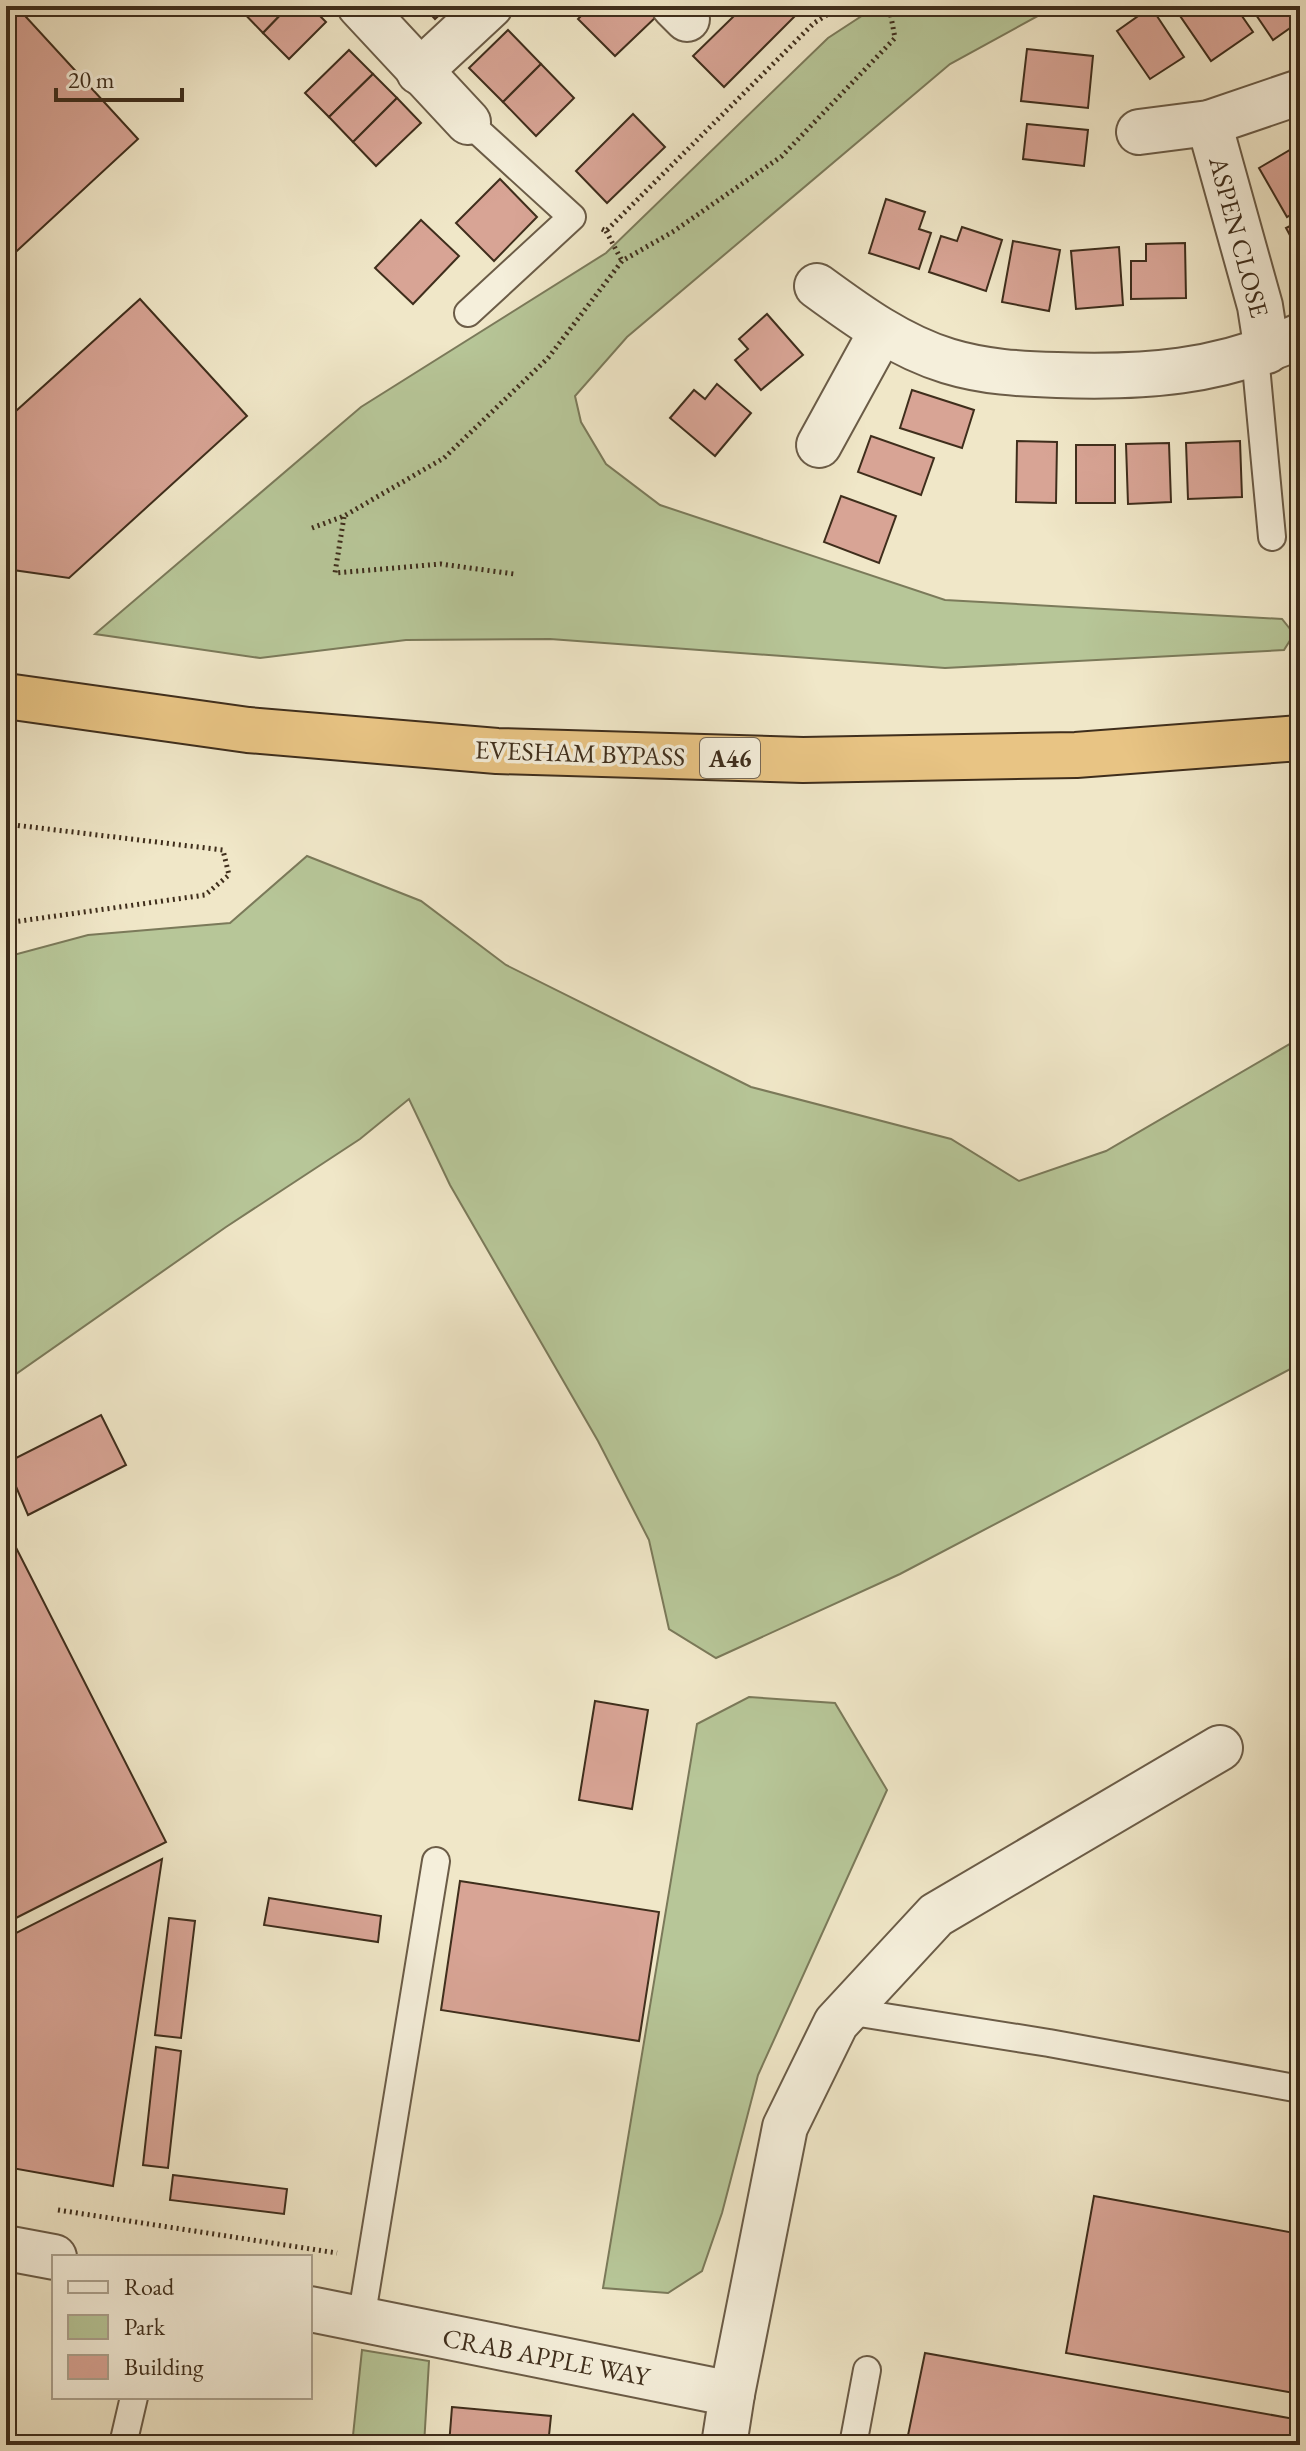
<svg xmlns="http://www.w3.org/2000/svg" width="1306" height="2451" font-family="'EB Garamond',serif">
<rect width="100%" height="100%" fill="#f0e7c8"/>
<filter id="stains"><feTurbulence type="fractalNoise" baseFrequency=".0025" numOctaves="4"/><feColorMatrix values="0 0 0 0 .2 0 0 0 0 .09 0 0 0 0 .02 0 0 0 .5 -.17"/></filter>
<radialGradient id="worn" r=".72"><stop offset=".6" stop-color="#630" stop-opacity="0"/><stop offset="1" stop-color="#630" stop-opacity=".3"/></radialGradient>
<!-- green -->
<g fill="#b7c698" stroke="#7b7a5a" stroke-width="2">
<path d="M877,6H1056L950,64L627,337L575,396L581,422L606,464L660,505L945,600L1282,619L1294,634L1284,650L945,668L550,639L406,640L260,658L95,634L361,407L606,253L828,38Z"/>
<path d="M307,856L421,901L506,965L751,1087L951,1139L1019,1181L1106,1151L1300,1038V1364L900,1574L716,1658L669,1629L649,1540L598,1441L450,1185L409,1099L360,1139L226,1227L6,1381V957L88,935L230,923Z"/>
<path d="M749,1697L835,1703L887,1790L758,2075L722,2213L702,2271L668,2293L603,2288L697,1724Z"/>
<path d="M362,2350L429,2361L424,2445H352Z"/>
</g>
<!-- building -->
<g fill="#d8a495" stroke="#3f2e1c" stroke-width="2">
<path d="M6,6H16L138,139L6,261Z"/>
<path d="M237,6H289L263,33Z"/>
<path d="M289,6H310L326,22L289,59L263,33Z"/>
<path d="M423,6H449L435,19Z"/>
<path d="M591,6H649L658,15L615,56L578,19Z"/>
<path d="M724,6H787L796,15L724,87L693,56L734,16Z"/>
<path d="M1183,6H1235L1253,32L1211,61L1176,10Z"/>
<path d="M1250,6H1300V21L1273,40Z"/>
<path d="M1151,7L1184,57L1150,79L1117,31Z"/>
<path d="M508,30L541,64L503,102L469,68Z"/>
<path d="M1027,49L1093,56L1088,108L1021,101Z"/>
<path d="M349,50L373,74L329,117L305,93Z"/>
<path d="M541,64L574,98L536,136L503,102Z"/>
<path d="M373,74L397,98L353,142L329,117Z"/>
<path d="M397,98L421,123L376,166L353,142Z"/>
<path d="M633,114L665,147L607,203L576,171Z"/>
<path d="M1027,124L1088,130L1084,166L1023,159Z"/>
<path d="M1300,144V209L1287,217L1259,168Z"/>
<path d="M500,179L537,217L494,261L456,223Z"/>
<path d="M886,199L925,212L919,229L931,233L919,269L869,253Z"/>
<path d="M421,220L459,256L413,304L375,268Z"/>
<path d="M1300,221V254L1286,228Z"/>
<path d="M962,227L1002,240L986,291L929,272L941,236L957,241Z"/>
<path d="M1013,241L1060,250L1049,311L1002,302Z"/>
<path d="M1185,243L1186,298L1131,299V261H1146V244Z"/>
<path d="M1119,247L1123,305L1076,309L1071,251Z"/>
<path d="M140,299L247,416L69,578L13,570L6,562V420Z"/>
<path d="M767,314L803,355L761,390L735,360L748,349L739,339Z"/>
<path d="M717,384L751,413L715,456L670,418L694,390L705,399Z"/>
<path d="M912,390L974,410L962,448L900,428Z"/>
<path d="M871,436L934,458L921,495L858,472Z"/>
<path d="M1017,441L1057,442L1056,503L1016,502Z"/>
<path d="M1240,441L1242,497L1188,499L1186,443Z"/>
<path d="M1169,443L1171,502L1128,504L1126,444Z"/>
<rect x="1076" y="445" width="39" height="58"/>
<path d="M841,496L896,516L879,563L824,542Z"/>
<path d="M101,1415L126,1465L28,1515L6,1463Z"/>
<path d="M6,1528L166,1842L6,1923Z"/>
<path d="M595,1701L648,1710L632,1809L579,1800Z"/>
<path d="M162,1859L113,2186L6,2167V1938Z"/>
<path d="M460,1881L659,1912L639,2041L441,2010Z"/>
<path d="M269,1898L381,1916L378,1942L264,1925Z"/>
<path d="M169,1918L195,1921L181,2038L155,2035Z"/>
<path d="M156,2047L181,2051L168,2168L143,2165Z"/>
<path d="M173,2175L287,2189L284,2214L170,2200Z"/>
<path d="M1094,2196L1300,2234V2394L1066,2353Z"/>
<path d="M925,2353L1300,2420V2445H906Z"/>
<path d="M452,2407L551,2416L548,2445H449Z"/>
</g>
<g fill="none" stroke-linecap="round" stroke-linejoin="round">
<!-- lane casing -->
<g stroke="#6b5c47" stroke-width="30">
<g id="lane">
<path d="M468,313L572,217L468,122"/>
<path d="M1255,355L1272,537"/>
<path d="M847,2011L1049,2043L1300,2089"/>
<path d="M361,2320L436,1861"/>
<path d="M127,2445L124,2440L134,2397"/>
<path d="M853,2445L867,2370"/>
</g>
</g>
<!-- street casing -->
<g stroke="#6b5c47" stroke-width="48">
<g id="street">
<path d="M360,6L468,122"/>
<path d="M674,6L687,19"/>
<path d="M419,72L490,6"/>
<path d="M1209,123L1260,306L1267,351"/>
<path d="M1139,132L1209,123L1300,92"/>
<path d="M817,286C858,316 899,346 948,361C984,372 1020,374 1057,375C1146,378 1217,373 1300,336"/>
<path d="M819,445L881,332"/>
<path d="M6,2248L54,2257"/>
<path d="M310,2309L732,2394L724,2445"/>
<path d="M732,2394L785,2127L836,2023L936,1915L1220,1748"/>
</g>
</g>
<!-- highway casing -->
<g stroke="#3f2e1c" stroke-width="48">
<path id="highway" d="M6,696L248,730L497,751L803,760L1076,755L1300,738"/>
</g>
<!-- path -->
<g stroke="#3f2e1c" stroke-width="5" stroke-dasharray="2 4" stroke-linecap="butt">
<path d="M602,229L606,231L814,23L841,6"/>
<path d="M606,231L622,261"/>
<path d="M344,517L335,573L441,564L514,574"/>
<path d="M312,528L344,516L444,458L548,358L622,261L674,231L782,156L895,38L889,6"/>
<path d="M6,824L223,850L229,875L205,895L6,923"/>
<path d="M58,2210L337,2253"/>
</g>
<!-- lane -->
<use href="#lane" stroke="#f5efdb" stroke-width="26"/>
<!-- street -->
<use href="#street" stroke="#f5efdb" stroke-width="44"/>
<!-- highway -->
<use href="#highway" stroke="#e8c484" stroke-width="44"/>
</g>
<g text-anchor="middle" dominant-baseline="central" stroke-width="7" stroke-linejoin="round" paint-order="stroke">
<!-- shield labels -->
<rect fill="#f5efdb" stroke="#766855" stroke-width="2" x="700" y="738" width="60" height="40" rx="6"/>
<g font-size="24" font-weight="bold" fill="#3f2e1c">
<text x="730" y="758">A46</text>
</g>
<!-- street labels -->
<g font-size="26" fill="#3f2e1c" stroke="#f5efdb">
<text transform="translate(1239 237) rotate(75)">ASPEN CLOSE</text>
<text transform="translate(580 753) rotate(2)">EVESHAM BYPASS</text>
<text transform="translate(546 2357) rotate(11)">CRAB APPLE WAY</text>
</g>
</g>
<!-- margin -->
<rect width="1306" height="2451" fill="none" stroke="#f0e7c8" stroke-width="32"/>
<rect x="8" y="8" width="1290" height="2435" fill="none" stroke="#3f2e1c" stroke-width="4"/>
<rect x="16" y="16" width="1274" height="2419" fill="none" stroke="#3f2e1c" stroke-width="2"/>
<!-- legend -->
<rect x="52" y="2255" width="260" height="144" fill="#f5efdb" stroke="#aca28f" stroke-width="2"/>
<rect x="68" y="2281" width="40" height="12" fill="#f5efdb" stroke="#aca28f" stroke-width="2"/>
<text x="124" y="2295" font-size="24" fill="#3f2e1c">Road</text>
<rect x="68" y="2315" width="40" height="24" fill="#b7c698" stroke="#aca28f" stroke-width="2"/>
<text x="124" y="2335" font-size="24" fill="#3f2e1c">Park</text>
<rect x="68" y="2355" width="40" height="24" fill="#d8a495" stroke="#aca28f" stroke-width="2"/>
<text x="124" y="2375" font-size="24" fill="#3f2e1c">Building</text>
<!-- scale -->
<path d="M56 88v12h126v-12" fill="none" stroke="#3f2e1c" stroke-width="4"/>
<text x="68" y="88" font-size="24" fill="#3f2e1c" stroke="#f5efdb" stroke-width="6" paint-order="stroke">20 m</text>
<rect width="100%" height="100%" filter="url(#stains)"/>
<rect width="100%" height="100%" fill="url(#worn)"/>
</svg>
